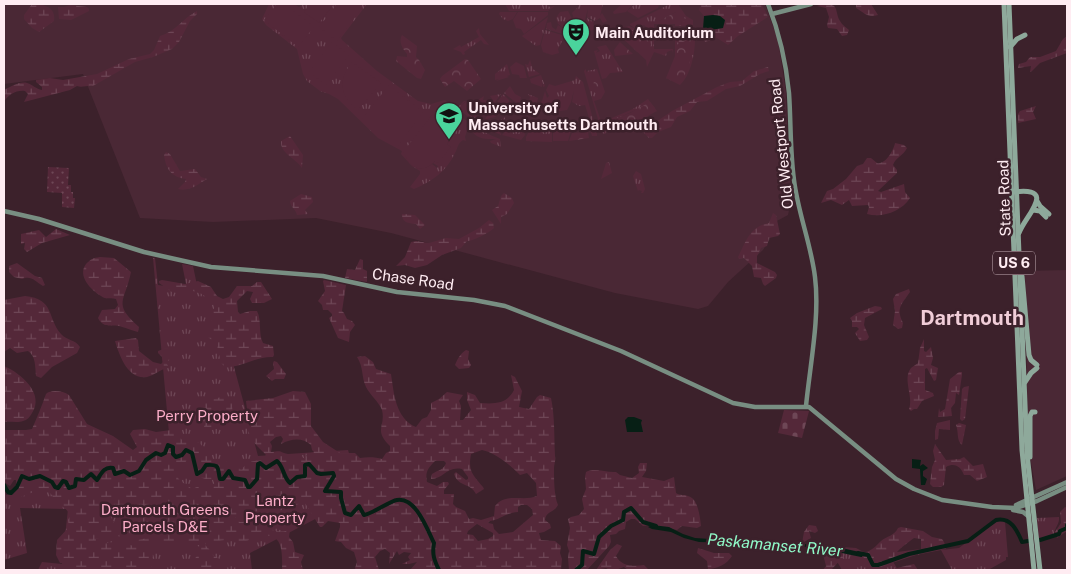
<svg xmlns="http://www.w3.org/2000/svg" width="1071" height="574" font-family="'Public Sans',sans-serif">
<defs>
<pattern id="grass-tufts" width="24" height="20" patternUnits="userSpaceOnUse" patternTransform="scale(1.25)"><rect width="24" height="20" fill="#542839"/><path d="M3 7l-1-3M5 7V3M7 7l1-3M15 17l-1-3M17 17v-4M19 17l1-3" fill="none" stroke="#6e4756"/></pattern>
<pattern id="forest-crowns" width="20" height="18" patternUnits="userSpaceOnUse" patternTransform="scale(1.25)"><rect width="20" height="18" fill="#542839"/><path d="M2 6a3 3 0 1 1 6 0M12 15a3 3 0 1 1 6 0" fill="none" stroke="#6e4756"/></pattern>
<pattern id="wetland-marsh" width="20" height="14" patternUnits="userSpaceOnUse" patternTransform="scale(1.25)"><rect width="20" height="14" fill="#542839"/><path d="M1 5h8M5 5V1M11 12h8M15 12V8" fill="none" stroke="#6e4756"/></pattern>
<pattern id="cemetery-stones" width="16" height="16" patternUnits="userSpaceOnUse" patternTransform="scale(1.25)"><rect width="16" height="16" fill="#542839"/><path d="M2 7V4a2 2 0 0 1 4 0v3zM10 15v-3a2 2 0 0 1 4 0v3z" fill="#6e4756"/></pattern>
<pattern id="garden-dots" width="8" height="8" patternUnits="userSpaceOnUse" patternTransform="scale(1.25)"><rect width="8" height="8" fill="#542839"/><path d="M2 2h.1M6 6h.1" fill="none" stroke="#6e4756" stroke-width="1.8" stroke-linecap="round"/></pattern>
</defs>
<rect width="100%" height="100%" fill="#3c212b"/>
<!-- built -->
<g fill="#4a2835">
<path d="M4,4H765L778,40L786,92L788,164L792,196L788,215L775,222L770,239L763,250L728,282L708,306L698,309L615,293L391,233L316,218L213,222L140,218L83,74L4,84Z"/>
<path d="M1067,270V476L1036,490L1028,445L1025,271Z"/>
</g>
<!-- grass -->
<g fill="url(#grass-tufts)" fill-rule="evenodd">
<path d="M269,4H294L299,7L304,4H367L341,38L342,40L377,71L418,101L431,104L445,100C460,118 478,131 500,139L501,147L491,143L490,141L496,139C486,139 475,140 470,127H468L465,137L466,141L463,140C457,144 458,148 455,153C447,171 431,182 414,189L410,187L420,174V171L412,166L401,154L402,151L378,138L338,99L329,94L320,91L307,81L303,74L297,49L266,25L262,19ZM439,117L448,121L453,135L447,144L451,147L433,163L438,166L437,168L432,164C421,173 409,167 406,154Z"/>
<path d="M505,4H546L550,7L555,6L548,11H509Z"/>
<path d="M579,4H603L600,16L602,13L607,21L603,23L600,18L595,21L587,17L588,8L582,32L579,33L572,13L578,7Z"/>
<path d="M622,4H633L626,12L614,14L613,12Z"/>
<path d="M635,4H659L658,8L638,18L627,11Z"/>
<path d="M670,4H678L686,16L693,20V25L681,26L682,21L676,12L659,21V24H654V49H673L672,53V50L667,52L666,56L654,52L647,67L646,60L617,33L619,29L629,26L636,29L632,31L626,40L647,36V34L650,36L652,32L644,25L635,28L630,25V24Z"/>
<path d="M568,11L573,21L568,31L558,24L556,18L560,12Z"/>
<path d="M500,12H517L513,19L508,21L503,19L499,14Z"/>
<path d="M518,12H548V15L524,34L521,29L516,28L513,20Z"/>
<path d="M548,17L540,45L536,46L523,37L522,36Z"/>
<path d="M587,18L594,22L593,24L595,27L598,28L586,32L584,29Z"/>
<path d="M551,22L552,27L556,30L558,25L568,31L566,35L546,29L547,23Z"/>
<path d="M479,28L480,34L489,45L484,44L481,40L464,52L465,54L463,55L461,52L453,49L460,45L461,47L479,37L476,31Z"/>
<path d="M677,28H694C697,44 693,73 680,85L666,78L675,56V29Z"/>
<path d="M545,30L565,36L558,49L559,53L552,55L543,52L541,45Z"/>
<path d="M606,45L623,72L610,73L606,78L602,79L594,51L598,50L596,53L600,51L597,47Z"/>
<path d="M530,60L533,69L540,74L529,77L525,64L528,65Z"/>
<path d="M516,62L524,66L527,78H520L519,75L512,74L510,67Z"/>
<path d="M507,64L510,75L507,76L509,77L496,81L499,79L495,80V74Z"/>
<path d="M596,66L605,92L601,99L594,101L601,121H604L607,131L605,134L602,133L584,71L586,69V73L587,71L597,69Z"/>
<path d="M541,75L545,86L543,87L542,82V87L531,83L530,79Z"/>
<path d="M576,76L583,82L597,134V136H592L589,125L591,124L585,105L579,106L572,102L574,90L571,102L567,110L560,111L552,108L550,104V107L543,105L544,103L539,104L542,101L545,91L547,98L549,96L546,90L549,84L555,86L575,80Z"/>
<path d="M510,86L515,94L521,97L519,105L504,93Z"/>
<path d="M501,94L484,117L472,104L484,96L483,100H488L480,112L484,115L493,100L490,96Z"/>
<path d="M503,94L509,100V107L510,101L518,106L514,109H513L509,111L508,115L504,111L495,117L487,119L493,125L505,117V119L498,124L506,120L508,121L500,130L502,133L499,131L501,134V135L492,131L485,119Z"/>
<path d="M528,94L538,98L537,102H534L531,112L525,108L529,102L530,97Z"/>
<path d="M648,99L657,111L655,112V108L638,109L609,122L612,132L610,131L607,120L633,109Z"/>
<path d="M464,101H466L459,107L467,101L472,111L489,129L474,122L458,108V107Z"/>
<path d="M513,123L522,130V134L523,131L524,132L525,135L521,140L502,135Z"/>
<path d="M533,124L552,131V142L526,141V137Z"/>
<path d="M571,130L568,141H553V131Z"/>
<path d="M636,171L641,174L645,189L643,193H641L642,191L639,190L638,191L633,176Z"/>
<path d="M153,258H155L158,285L187,289L182,264L193,266L198,290L214,293L258,456L348,450L362,497L257,475L195,458L170,444Z"/>
<path d="M184,455L194,464L196,476L201,474L342,505L250,553L252,570H38L42,562L62,564L68,509L20,508L27,553L4,560V487L6,495H10L20,478Z"/>
<path d="M1059,517C1060,524 1054,528 1054,535L1039,539L1037,518Z"/>
<path d="M1000,520L1005,522L1008,557H1006V560L988,570H952L941,550L959,548L982,531Z"/>
<path d="M828,546L856,548L871,556L892,560L898,570H842Z"/>
</g>
<!-- forest -->
<g fill="url(#forest-crowns)">
<path d="M677,9L686,20L685,22L682,21L681,26H675V24H659V21L676,12Z"/>
<path d="M636,29C645,34 649,35 651,45L645,53L637,52L626,40L628,30L634,32Z"/>
<path d="M685,29L690,30C698,46 688,69 681,83L671,80L670,76L675,67L677,45L679,43L678,31Z"/>
<path d="M402,35L417,46L416,57L419,60L425,70L421,79L417,78L396,61L397,56L407,57V54C403,49 398,42 402,35Z"/>
<path d="M620,42L633,54L615,56L614,50Z"/>
<path d="M465,59L468,60L481,79L467,91L454,81L445,87L440,79L442,76Z"/>
<path d="M594,82C599,82 602,87 604,91L603,94L598,96L591,88Z"/>
<path d="M650,102L655,108V112L635,123L612,132L608,122L630,113Z"/>
<path d="M588,132L589,138L569,141L572,133Z"/>
<path d="M609,162L612,173L601,179L606,163Z"/>
</g>
<!-- wetland -->
<g fill="url(#wetland-marsh)" fill-rule="evenodd">
<path d="M32,4C44,4 56,7 54,21L39,32L32,28L24,19V15Z"/>
<path d="M701,4H762L768,17L738,36L728,45L717,38L705,42L703,33L705,30H710L722,28L726,21L717,15L704,16L699,10Z"/>
<path d="M823,4C840,3 834,10 840,21C842,25 846,27 849,30L847,35L842,36L837,29L828,28L827,25L829,17L826,8L817,6Z"/>
<path d="M856,4H871L878,15C867,18 865,13 856,8Z"/>
<path d="M70,5L87,7L89,9V11L71,20L59,19L58,7H64Z"/>
<path d="M197,11V14L190,21L179,42L172,49L153,57L135,62L93,86C87,85 82,88 77,86L70,90L24,102L28,94L25,91C16,90 9,94 4,102V90C10,87 20,81 27,83C33,85 36,89 42,90V87L36,82V80L50,78L63,80L97,74L129,59L150,54L154,50L160,36C175,32 183,18 197,11Z"/>
<path d="M685,29L690,31L691,35L687,40L679,44L678,31Z"/>
<path d="M1067,36V53L1040,63L1032,71L1030,72L1031,66L1018,68L1019,64L1026,62L1030,57H1040L1056,51L1063,39Z"/>
<path d="M768,67L769,71L760,74L740,86L726,89L707,101L697,102L690,111L677,117L671,127L658,132L652,138H649L644,133L645,129L650,126L672,111L717,87L730,82L742,81L754,71Z"/>
<path d="M1036,106L1033,112L1036,119L1018,123V114L1020,111Z"/>
<path d="M290,136L303,155L302,168C296,158 280,154 281,141Z"/>
<path d="M895,143L904,145L907,148C903,156 896,157 893,165L897,170V173L878,191L881,192L904,184L905,192L910,198C901,212 882,218 867,214L869,207L868,205L852,206L849,200L842,205L831,200L821,203L827,191L833,189L846,179L857,166L863,164L867,158H871C872,159 876,162 877,163C886,165 894,149 895,143Z"/>
<path d="M166,152L170,154L180,171L195,169L201,177L207,179C198,184 190,192 178,189L185,182L186,179C171,177 166,169 164,155Z"/>
<path d="M504,193L512,198L514,203L507,214L501,217V224L492,210L498,206L501,196Z"/>
<path d="M301,194L312,197L313,202L305,210L308,214L297,215C296,209 290,207 290,201Z"/>
<path d="M773,213L776,215L780,234L778,236L769,238L767,246L761,248L757,256V263L775,272L777,275L776,278L765,286L763,284L761,278L754,277L752,266L744,258L739,259L738,257C746,242 749,227 769,223Z"/>
<path d="M402,214L415,215L425,225L420,229L416,224C408,223 402,223 402,214Z"/>
<path d="M489,220L493,223L494,228C489,233 473,241 467,241L461,248L442,255L427,265L415,268L405,265L396,266L405,257L411,242L416,241L429,243L446,238L459,239L479,228Z"/>
<path d="M56,229L70,235L42,243L27,252L24,249L25,243L21,244V234L39,230L46,237Z"/>
<path d="M100,257L114,258L131,272C125,302 112,303 139,327L138,332C134,331 123,327 119,326C110,325 103,328 98,318L102,310L115,309L118,305L116,299C111,297 106,300 101,296C91,290 77,276 86,264C91,259 93,258 100,257Z"/>
<path d="M360,259L363,260V269L367,271V282L345,278L347,269L355,270Z"/>
<path d="M17,263L35,276L42,278L45,285L43,286C35,281 31,275 22,279L14,277L9,272V266Z"/>
<path d="M162,280L185,284L198,281L211,287L217,296L223,299L229,297L237,286H252L257,282H261L272,299L264,303H252L250,299L253,292L247,291L237,301L238,312L240,314L250,311H257C262,321 258,333 263,343L273,346L274,355L273,357C256,356 242,368 225,367L221,363L217,345L207,336L213,323L209,315L214,309V303L202,294L190,290L179,293L172,292L159,283V281Z"/>
<path d="M324,280L346,285L342,311L344,313L347,319L352,321L355,325L350,332L349,342L338,338L329,318L332,316V314L328,310H323L322,305L318,301L325,291L323,281Z"/>
<path d="M909,289L910,292C901,305 896,308 903,323L902,328L898,329L893,325L895,311L893,299L896,294Z"/>
<path d="M25,296C55,299 47,318 61,334C67,341 75,339 80,347L77,353L52,367L41,378L36,376C35,367 36,356 28,351L17,353L10,348L4,352V300Z"/>
<path d="M875,306L881,307L882,309L865,318L864,325L869,337L867,340L860,341L855,333L859,329L857,327H852V321L850,318L857,313Z"/>
<path d="M136,338L138,340L139,351L153,362L161,364L163,362L162,357L158,353V351L166,348L172,350L176,354L175,357L166,362L169,368C160,369 155,375 147,377C127,380 119,354 115,341Z"/>
<path d="M924,339V351L926,352L931,347L933,358L931,365L938,368L936,380L934,381L927,368L925,369V390L933,393L934,396L922,401L917,409H914L911,411L909,409C914,397 902,379 911,368C913,366 916,365 918,363L920,348Z"/>
<path d="M466,350L469,351L468,359L471,365L469,368L459,369L455,365C458,358 460,354 466,350Z"/>
<path d="M365,356L373,362L376,369L391,374C394,393 395,418 416,427L422,419L427,417L431,410V403L439,399L447,392L463,395L459,401L461,406L460,420H463L471,410L467,400V392L475,395L480,403C495,404 507,404 514,390L511,375L515,377L522,391L519,407L529,409L537,397L540,395L551,398C555,417 554,437 555,456C556,460 554,464 554,468C554,479 554,496 558,505C554,513 546,511 545,520L550,524L551,528L544,532L539,533L541,540L555,541L561,546L560,553L562,559L561,570H410L417,562L409,564H402L410,560L408,557L411,553L404,552L399,555L397,551L389,564L390,553L385,549L380,551L375,557L379,570H356L355,568L357,562L354,552L346,548L341,542L335,541L340,527V523L328,521L322,527H320L305,503C296,503 290,509 282,510C266,514 249,507 235,517L240,522L255,521C264,527 279,536 290,529L289,537L293,542L295,552L304,555L301,562L303,570H282C283,543 280,528 249,540C242,543 232,540 225,540C219,541 213,542 206,542L205,545L209,549L211,554L223,561L224,565L220,570H186L200,552L201,548L199,545L192,546L182,541C169,555 166,546 154,537L148,543L153,556L150,562L152,570H72L69,564L60,563L56,555L57,540L69,527L68,520L70,516C67,507 62,508 56,502C53,499 53,495 49,492C39,487 26,496 17,498L16,480H14L10,486L4,482V430H26L32,429C37,417 42,406 46,394C51,389 63,391 69,395L87,424L113,436L133,450L137,447L130,434L133,430L145,429L156,432L171,430L178,434L182,440C186,440 191,440 195,441C205,444 206,456 214,462L225,461L231,465H238L241,470L248,462L261,460L266,455C260,448 247,439 249,428C250,424 253,421 254,417L247,409L246,401L273,398L293,391L305,392L311,404V426L323,442L340,453H355L360,458C367,457 376,457 382,459L386,453L390,451V446C373,429 386,427 382,410C379,402 370,395 366,387C361,376 364,368 357,357ZM281,436L283,439L281,444C291,439 302,437 311,445L312,450L314,452L307,454L305,459C297,453 296,456 288,454C278,452 284,450 271,452L272,446L270,442L276,437ZM482,450C496,453 510,465 520,475L527,473L536,483L537,496C523,502 506,492 495,506L494,516L481,520L473,518L469,519L465,511L456,507L453,504L454,494H444V490L449,484L448,482H443L437,486L427,482C425,472 428,468 435,461H444L446,463C444,470 438,470 432,474L431,479C444,479 446,466 462,469L468,477V479L466,480L456,472L454,474C459,488 470,482 476,494L484,489L483,487C472,474 468,471 471,454ZM188,460L195,466L197,476L205,479H213L215,486L203,488L197,487L192,489C184,482 176,482 176,469ZM111,505L123,508V513L126,522L131,526L135,534L138,535L148,534V538L137,540L126,530H123L118,536L133,542L136,547L119,541L107,543L105,541L102,542V546L95,547L96,539L110,536L117,530C115,522 106,514 111,505ZM521,505H527L532,509L533,515L513,532L499,534L494,529L493,524L488,523L490,521C500,520 505,513 518,512V507ZM477,524L493,533V536L488,539L478,541L473,535L467,534L468,531Z"/>
<path d="M274,361L277,362L286,374L284,379H275L272,381L266,376L274,369L273,363Z"/>
<path d="M4,366C21,373 45,394 32,413C30,417 27,420 23,421C18,423 10,421 4,422Z"/>
<path d="M959,372H962V375L959,395L956,393L955,403L951,408L952,416L938,417L939,408L940,412L945,409L950,379Z"/>
<path d="M969,386L965,419L962,421L960,419L962,389L964,387Z"/>
<path d="M221,397L227,399L232,403C234,415 228,423 217,429L204,427L208,415L203,412L195,414L193,408L204,402Z"/>
<path d="M950,420V430L939,429L938,439L935,440V431L937,423Z"/>
<path d="M959,423L966,425L962,445C956,440 959,432 956,425Z"/>
<path d="M935,444L946,460L960,459L964,457L973,466L983,464L987,477L977,481L970,475H964C961,467 955,462 946,467L944,485L941,487H933L930,484L932,467L935,460L933,451Z"/>
<path d="M640,463H647L646,471L642,477L664,481L674,477L676,493C681,496 683,494 688,496C698,498 700,517 701,526L697,528L682,526L677,530L652,525L643,526L635,519H631L626,522L625,529L619,531L616,534L610,535L611,542L609,546L587,570H569L568,558L569,551L567,545L570,528L568,519L571,517L579,515L584,509L582,499L586,489L585,477L586,472C595,467 606,473 616,472L620,475L632,478L639,473L638,467Z"/>
<path d="M1065,507L1067,508V531L1057,538L1055,532L1061,523L1060,512Z"/>
<path d="M809,525L816,526L818,531L815,533L809,531L811,538L802,543L804,532Z"/>
<path d="M901,527L923,531L932,537L942,539L944,542L946,549L916,555L877,568L872,567L862,557L864,553C872,550 875,547 881,541C887,536 894,536 898,528ZM914,538L921,539V549L897,552C899,549 910,541 914,538Z"/>
<path d="M617,544L622,546L616,556C621,566 633,567 644,565L649,570H628L624,567C618,569 613,572 606,568L596,570L610,550Z"/>
<path d="M698,548L714,553H729L732,556C727,564 717,569 708,569L707,561L697,553Z"/>
<path d="M833,552L847,553L831,570H823L826,566L823,554Z"/>
<path d="M914,564L918,570H888Z"/>
</g>
<!-- cemetery -->
<path fill="url(#cemetery-stones)" d="M784,410L809,411L802,438L778,433Z"/>
<!-- garden -->
<path fill="url(#garden-dots)" d="M48,167L69,168L68,185H71V192H73V198H75L74,208L62,207V193L47,192Z"/>
<!-- pitch -->
<g fill="#542839">
<path d="M277,4H285L314,27L298,47L264,20Z"/>
<path d="M310,4H334L319,23L304,12Z"/>
<path d="M337,4H356L362,8L337,41L319,27Z"/>
<path d="M332,42L349,55L326,85L309,72Z"/>
<path d="M352,62L381,83L358,110C340,96 337,81 352,62Z"/>
<path d="M389,85L423,112L398,146L362,119Z"/>
<path d="M432,115C435,117 440,116 444,118C456,124 454,135 447,144L451,147L438,163L435,161C428,169 418,172 409,163C406,159 406,155 403,152Z"/>
</g>
<!-- water -->
<g fill="#071f15">
<path d="M713,15L720,16L725,20L723,28L710,30L703,29L704,16Z"/>
<path d="M628,417H634L642,420L641,423L643,432H627L625,420Z"/>
<path d="M912,459L921,460L920,466L923,464L928,468L923,471V476L927,479L925,485H921L920,469L912,468Z"/>
<path d="M652,525L669,527L683,534L695,538L725,540L743,539L764,543H802L824,550L846,549L864,553L862,557H861L842,553L823,554L803,546L774,547L743,545L737,543L699,542L684,538L671,532L652,529L648,527Z"/>
</g>
<g fill="none" stroke-linecap="round" stroke-linejoin="round">
<!-- river -->
<g stroke="#071f15" stroke-width="4">
<path d="M4,485L8,492L11,493L17,487L22,476L29,479L40,476L52,482L55,487L58,488L63,481L66,482L69,488L75,486L76,479L84,480L91,474L97,480C101,474 104,466 113,468L115,474L124,471L130,475L139,471L146,460L156,453L161,455L165,453L168,445L173,447V454L176,457L182,455L186,450L192,453L197,474L202,471L206,465C221,464 217,468 220,479H223L229,471L233,478L245,480L248,487H250L257,479L258,464L260,463L266,468L277,461C284,467 283,477 290,483L297,477L305,476V465L309,464L317,473L321,474L333,473L334,476L325,491L341,492V498L345,513L351,515L359,506L364,515C374,513 390,501 397,500C416,497 427,529 434,543C432,554 434,560 439,570"/>
<path d="M1040,540L1059,534L1060,531L1067,528V525"/>
<path d="M858,553L868,555L873,565H878L909,554L968,541L996,520C1011,517 1017,530 1022,542L1028,541"/>
<path d="M576,570L582,565L583,551L594,554L599,537L611,526L623,520L624,512L631,508L643,522L656,526"/>
</g>
<!-- secondary -->
<g stroke="#788e82" stroke-width="4.5">
<path d="M768,4C779,32 786,62 789,93C791,122 790,151 794,180C798,213 811,244 815,277C820,317 810,365 806,406"/>
<path d="M772,14L811,4"/>
<path d="M4,211L39,219L144,252L211,267L323,276L397,292L474,300L505,306L621,351L733,403L755,407H809L896,479L914,489L942,500L992,507L1016,508L1037,501L1067,487"/>
<path d="M1016,505L1067,482"/>
<path d="M1013,510L1023,512L1028,516"/>
</g>
<!-- primary -->
<g stroke="#8ea99b" stroke-width="5">
<path d="M1004,4L1022,450L1034,570"/>
<path d="M1009,4L1027,454L1040,570"/>
<path d="M1010,47L1017,39L1025,35"/>
<path d="M1013,192C1059,186 1025,216 1019,233"/>
<path d="M1037,201L1040,206L1049,214"/>
<path d="M1033,210L1040,211L1046,217"/>
<path d="M1022,276L1029,355L1031,360L1037,365"/>
<path d="M1025,382L1031,373L1037,368"/>
<path d="M1030,457V416L1032,412H1035"/>
</g>
</g>
<!-- icons -->
<defs>
<g id="theatre-pin" transform="scale(1.4375)"><path d="M0 17L-7.5 6A9.5 9.5 0 1 1 7.5 6Z" fill="#4ad49c" stroke="#3c212b"/><path d="M-5-5.5Q0-4 5-5.5V0Q5 5 0 6Q-5 5-5 0ZM-3.3-2.5H-1v1.5H-3.3ZM1-2.5H3.3v1.5H1ZM-2.8 1Q0 5.5 2.8 1Z" fill="#111"/></g>
<g id="university-pin" transform="scale(1.4375)"><path d="M0 17L-7.5 6A9.5 9.5 0 1 1 7.5 6Z" fill="#4ad49c" stroke="#3c212b"/><path d="M0-5L7-2L0 1L-7-2ZM-4 1L0 2.5L4 1V4Q0 6-4 4Z" fill="#111"/></g>
</defs>
<g fill-rule="evenodd">
<use href="#theatre-pin" x="576" y="32"/>
<use href="#university-pin" x="449" y="116"/>
</g>
<g text-anchor="middle" dominant-baseline="central" stroke-width="5" stroke-linejoin="round" paint-order="stroke">
<!-- shield labels -->
<rect fill="#3c212b" stroke="#c4afb6" stroke-width="1" x="993" y="251.5" width="42" height="23" rx="4"/>
<g font-size="14" font-weight="bold" fill="#ffecf2">
<text x="1014" y="263">US 6</text>
</g>
<!-- poi labels -->
<g font-size="15" font-weight="bold" fill="#ffecf2" stroke="#3c212b" text-anchor="start">
<text x="595" y="32">Main Auditorium</text>
<text x="468" y="107">University of<tspan x="468" dy="17">Massachusetts Dartmouth</tspan></text>
</g>
<!-- street labels -->
<g font-size="15" fill="#ffecf2" stroke="#3c212b">
<text transform="translate(781 144) rotate(-96)">Old Westport Road</text>
<text transform="translate(1004 198) rotate(-92)">State Road</text>
<text transform="translate(413 279) rotate(8)">Chase Road</text>
</g>
<!-- park labels -->
<g font-size="15" fill="#fcadc8" stroke="#3c212b">
<text x="207" y="415">Perry Property</text>
<text x="275" y="500">Lantz<tspan x="275" dy="17">Property</tspan></text>
<text x="165" y="509">Dartmouth Greens<tspan x="165" dy="17">Parcels D&amp;E</tspan></text>
</g>
<!-- water labels -->
<g font-size="16" font-style="italic" fill="#90fbc9" stroke="#3c212b">
<text transform="translate(775 545) rotate(5)">Paskamanset River</text>
</g>
<!-- district labels -->
<g font-size="20" font-weight="bold" fill="#f1cdd8" stroke="#3c212b">
<text x="972" y="318">Dartmouth</text>
</g>
</g>
<!-- border -->
<rect width="1071" height="574" fill="none" stroke="#ffecf2" stroke-width="10"/>
</svg>
